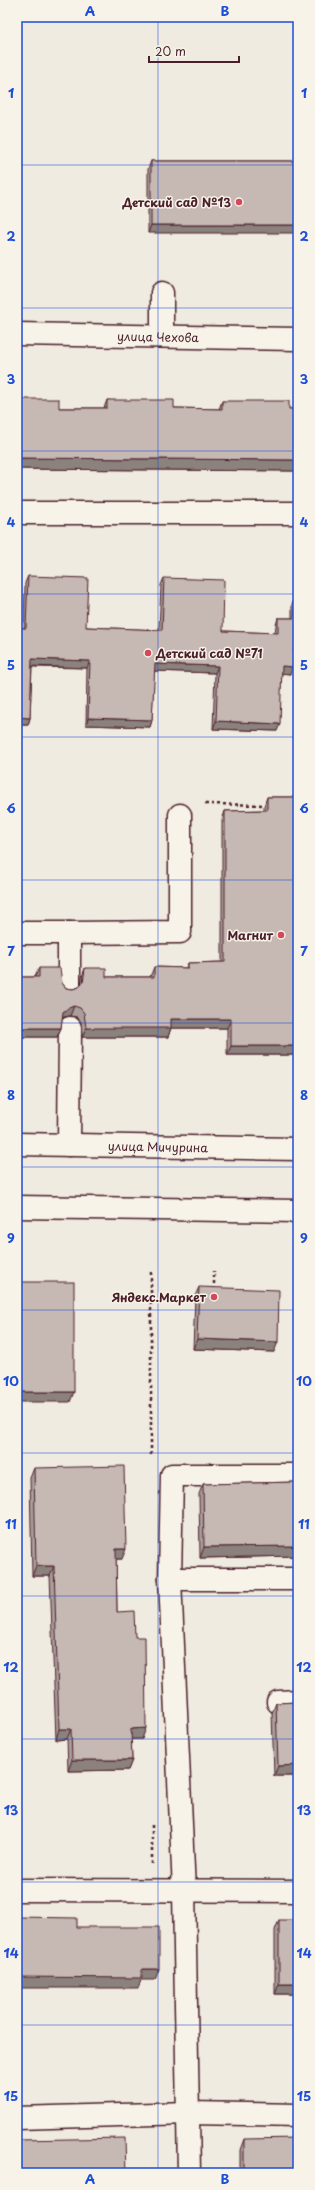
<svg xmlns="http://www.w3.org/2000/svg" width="315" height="2190" font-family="'Playpen Sans',sans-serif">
<rect width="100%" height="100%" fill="#f0ebe0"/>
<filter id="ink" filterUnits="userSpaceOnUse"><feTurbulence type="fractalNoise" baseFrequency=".025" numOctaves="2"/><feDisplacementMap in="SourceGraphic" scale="8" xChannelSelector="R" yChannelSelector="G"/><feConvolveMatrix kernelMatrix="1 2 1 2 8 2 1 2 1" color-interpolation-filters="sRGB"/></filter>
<g filter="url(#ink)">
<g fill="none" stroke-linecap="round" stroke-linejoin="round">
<!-- minor casing -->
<g stroke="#4a1f2b" stroke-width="25">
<g id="minor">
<path id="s1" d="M17,334L298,339"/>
<path d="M162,336V293"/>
<path d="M17,513H298"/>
<path d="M17,933H69V986"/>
<path d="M69,933L180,932V815"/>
<path id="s2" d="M17,1144L298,1149"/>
<path d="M69,1145L70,1028"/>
<path d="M17,1207L298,1211"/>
<path d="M170,1579H298"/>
<path d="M278,1702L298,1701"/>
<path d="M17,1890L298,1891"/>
<path d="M17,2118L189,2113L298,2115"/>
<path d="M189,2173L184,1891L170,1579L172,1475H298"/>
</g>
</g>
<!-- path -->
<g stroke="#4a1f2b" stroke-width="2.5" stroke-dasharray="3 3" stroke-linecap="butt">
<path d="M205,804L268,805"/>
<path d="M151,1272V1458"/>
<path d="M214,1290V1271"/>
<path d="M152,1825V1864"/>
</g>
<!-- minor -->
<use href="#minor" stroke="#f7f3e8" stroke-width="22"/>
</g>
<!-- wall -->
<g fill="#aa9e9a" stroke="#4a1f2b">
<path d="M151,161H298L148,233V169Z"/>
<path d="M107,400L174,408L219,409L222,401L289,409H298V471L17,469L59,408H104Z"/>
<path d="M28,576L86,627L159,630L161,585L164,578L223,631L275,633L276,625L278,618H292V604L295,596H298V655H293L290,674L282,673L277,731L213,729L215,673L154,671L152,720L150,727L86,725L87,668L32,667L30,718L28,725H17V628H24L25,583Z"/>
<path d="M267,797H298V1055H227V1028H171L168,1037H82L81,1022L77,1017L70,1016L64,1017L62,1019L61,1028L57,1037H17V977H35L39,968L62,983L66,988L73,989L79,987L81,986L82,977L85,968L106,977H150L154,967L186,968L188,963L222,962V820L225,811L264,810V806Z"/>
<path d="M199,1287L274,1352L193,1349L195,1296Z"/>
<path d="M34,1468L122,1559H116L117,1612L135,1637L142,1739H131L132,1760L128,1770L68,1771L67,1739L56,1740L50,1576H32L30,1478Z"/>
<path d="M298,1482V1556L200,1558L199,1494L203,1484Z"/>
<path d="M298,1702V1776H274L272,1713L276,1703Z"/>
<path d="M279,1920L298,1994H275V1930Z"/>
<path d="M244,2139L298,2173H240V2150Z"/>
</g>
<!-- shaded-wall -->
<g fill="#8b817d" stroke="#4a1f2b">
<path d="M151,225H298V233H148Z"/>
<path d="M17,458L298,460V471L17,469Z"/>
<path d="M294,648H298V655H291Z"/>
<path d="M32,659L90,661L87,668L30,666Z"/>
<path d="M155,664L218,666L215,673L152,671Z"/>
<path d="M282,666L293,667L290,674L279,673Z"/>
<path d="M17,717L30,718L28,725H17Z"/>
<path d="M88,718L152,720L150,727L86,725Z"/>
<path d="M216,721L280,724L277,731L213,729Z"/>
<path d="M74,1006L70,1016L64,1017L59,1021L63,1012L68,1008Z"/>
<path d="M171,1019H231L227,1028H171L168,1037H82L86,1028Z"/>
<path d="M17,1028H61L57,1037H17Z"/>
<path d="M231,1046H298V1055H227Z"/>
<path d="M197,1339L278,1342L274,1352L193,1349Z"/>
<path d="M17,1392H74L70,1402H17Z"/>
<path d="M298,1546V1556L200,1558L204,1547Z"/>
<path d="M116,1549H126L122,1559H112Z"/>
<path d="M36,1566H54L50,1576H32Z"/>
<path d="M146,1728L142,1739H127L131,1729Z"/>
<path d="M59,1729H71L67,1739L56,1740Z"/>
<path d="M72,1760H132L128,1770L68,1771Z"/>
<path d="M298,1765V1776H274L278,1766Z"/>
<path d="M142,1969H159L155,1980H141L138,1988H17V1977Z"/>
<path d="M279,1984H298V1994H275Z"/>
</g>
<!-- building -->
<g fill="#c6b8b3" stroke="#4a1f2b">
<rect x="151" y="161" width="147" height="64"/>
<path d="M17,399H59V408H107V400H174V408L222,409V401H289V409H298V460L17,458Z"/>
<path d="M28,576L88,578L86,627L162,630L164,578L224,580L223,631L278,633V618H294L295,596H298V648H294L293,667L282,666L280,724L216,721L218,666L155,664L152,720L88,718L90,661L32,659L30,718L17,717V628H26Z"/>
<path d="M267,797H298V1046H231V1019H171V1028H86L84,1013L80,1008L74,1006L68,1008L63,1012L61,1028H17V977H39V968H60L62,983L66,988L73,989L79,987L83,983L85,968H106V977H154V967L188,968V963L225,962V811L267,810Z"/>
<rect x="17" y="1282" width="57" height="110"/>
<path d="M199,1287L279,1290L278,1342L197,1339Z"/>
<path d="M124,1466L126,1549H116L117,1612L134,1611L135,1637H145L146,1728L131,1729L132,1760H72L71,1729H59L54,1566H36L34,1468Z"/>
<path d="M298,1482V1546L204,1547L203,1484Z"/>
<path d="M298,1702V1765L278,1766L276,1703Z"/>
<path d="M17,1917L77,1918V1927H159V1969H142V1978L17,1977Z"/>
<rect x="279" y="1920" width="19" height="64"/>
<path d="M125,2138L126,2173H17V2140Z"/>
<path d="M298,2138V2173H244V2139Z"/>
</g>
</g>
<!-- grid -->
<path fill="none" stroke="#1d4ed8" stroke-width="1" stroke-opacity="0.55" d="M158,17V2173M17,165H298M17,308H298M17,451H298M17,594H298M17,737H298M17,880H298M17,1023H298M17,1167H298M17,1310H298M17,1453H298M17,1596H298M17,1739H298M17,1882H298M17,2025H298"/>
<!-- markers -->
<g fill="#d1495b" stroke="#f7f3e8" stroke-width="1.5">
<circle cx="239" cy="202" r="4"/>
<circle cx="148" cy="653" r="4"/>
<circle cx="281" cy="935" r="4"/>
<circle cx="214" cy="1297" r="4"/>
</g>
<g text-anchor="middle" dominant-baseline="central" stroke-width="3" stroke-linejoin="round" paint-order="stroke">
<!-- poi labels -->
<g font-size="12" font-weight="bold" fill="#4a1f2b" stroke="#f7f3e8" text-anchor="end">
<text x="231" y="202">Детский сад №13</text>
<text x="156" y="653" text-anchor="start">Детский сад №71</text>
<text x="273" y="935">Магнит</text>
<text x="206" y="1297">Яндекс.Маркет</text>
</g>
<!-- street labels -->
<g font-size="12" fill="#4a1f2b" stroke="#f7f3e8">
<text stroke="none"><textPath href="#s1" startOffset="141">улица Чехова</textPath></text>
<text stroke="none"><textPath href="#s2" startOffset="141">улица Мичурина</textPath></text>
</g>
</g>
<!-- margin -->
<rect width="315" height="2190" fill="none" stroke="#f7f3e8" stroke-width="44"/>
<!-- scale -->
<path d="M149 56v6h90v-6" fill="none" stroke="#4a1f2b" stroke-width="2"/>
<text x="155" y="56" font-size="12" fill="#4a1f2b" stroke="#f7f3e8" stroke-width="3" paint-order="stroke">20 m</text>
<rect x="22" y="22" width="271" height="2146" fill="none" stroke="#1d4ed8" stroke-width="1.5"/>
<g font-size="13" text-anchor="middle" font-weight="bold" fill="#1d4ed8">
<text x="90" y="16">A</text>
<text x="225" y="16">B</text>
<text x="11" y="98">1</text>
<text x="304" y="98">1</text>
<text x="11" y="241">2</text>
<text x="304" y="241">2</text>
<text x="11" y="384">3</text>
<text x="304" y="384">3</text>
<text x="11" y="527">4</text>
<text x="304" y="527">4</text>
<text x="11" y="670">5</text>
<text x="304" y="670">5</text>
<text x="11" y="813">6</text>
<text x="304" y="813">6</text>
<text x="11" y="956">7</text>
<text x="304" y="956">7</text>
<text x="11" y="1100">8</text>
<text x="304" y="1100">8</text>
<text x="11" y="1243">9</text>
<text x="304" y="1243">9</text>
<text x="11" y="1386">10</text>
<text x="304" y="1386">10</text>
<text x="11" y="1529">11</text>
<text x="304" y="1529">11</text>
<text x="11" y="1672">12</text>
<text x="304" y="1672">12</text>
<text x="11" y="1815">13</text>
<text x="304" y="1815">13</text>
<text x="11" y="1958">14</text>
<text x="304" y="1958">14</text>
<text x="11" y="2101">15</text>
<text x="304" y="2101">15</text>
<text x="90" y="2184">A</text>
<text x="225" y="2184">B</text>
</g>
</svg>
